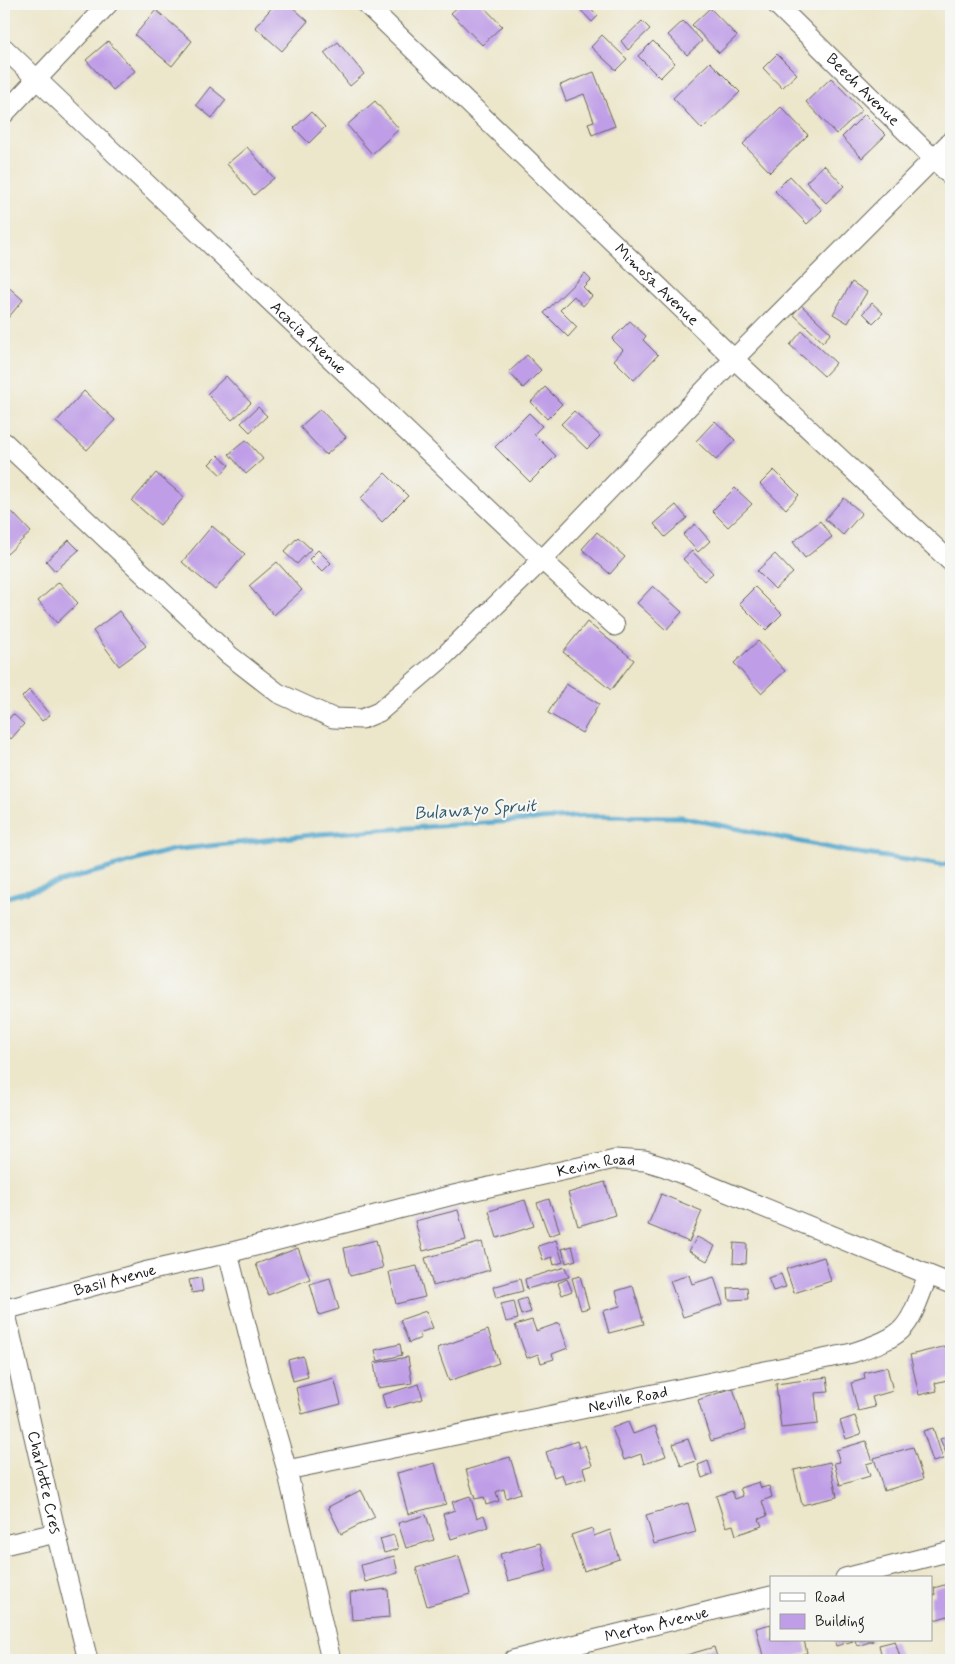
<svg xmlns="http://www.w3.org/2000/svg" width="955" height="1664" font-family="Mynerve,sans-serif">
<rect width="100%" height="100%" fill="#f6f6f2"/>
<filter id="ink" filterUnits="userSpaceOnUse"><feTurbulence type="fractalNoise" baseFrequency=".02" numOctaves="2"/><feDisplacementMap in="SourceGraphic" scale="10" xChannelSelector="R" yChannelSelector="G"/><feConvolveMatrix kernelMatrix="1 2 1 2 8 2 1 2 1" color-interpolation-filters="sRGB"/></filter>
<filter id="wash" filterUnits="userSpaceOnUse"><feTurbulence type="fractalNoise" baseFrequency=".0096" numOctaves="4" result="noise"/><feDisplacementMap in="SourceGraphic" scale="20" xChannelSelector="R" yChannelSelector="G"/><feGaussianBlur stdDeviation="1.12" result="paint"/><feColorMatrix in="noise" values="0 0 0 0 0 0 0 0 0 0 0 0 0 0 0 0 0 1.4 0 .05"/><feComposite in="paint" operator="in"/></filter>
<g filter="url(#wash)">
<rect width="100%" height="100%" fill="#ece6ca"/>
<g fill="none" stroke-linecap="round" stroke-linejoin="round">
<!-- stream -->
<path stroke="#4fa5cc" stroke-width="5" d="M4,898L172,850L320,834L585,816L681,817L845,851L941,865L951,863"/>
</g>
<g id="blocks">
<!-- building -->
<g fill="#bf9ee7">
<path d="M275,4H289L308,21L282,51L255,27Z"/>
<path d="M461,4H481L502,26L482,45L451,13Z"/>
<path d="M575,4H587L598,16L592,22Z"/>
<path d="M710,8L737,36L719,53L692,25Z"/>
<path d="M156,10L192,41L172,66L135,35Z"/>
<path d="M642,21L650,29L628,50L621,41Z"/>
<path d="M683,21L702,41L687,55L668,35Z"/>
<path d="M602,35L627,59L616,70L591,47Z"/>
<path d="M108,41L135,71L113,90L86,60Z"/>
<path d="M653,41L675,63L660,78L638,56Z"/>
<path d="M338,42L364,74L350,86L324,53Z"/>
<path d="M777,54L797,74L782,88L763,68Z"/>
<path d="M710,62L740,92L702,129L673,98Z"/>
<path d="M594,72L615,126L592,135L588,123L594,121L584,94L566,101L560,85Z"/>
<path d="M831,78L862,110L836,134L806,102Z"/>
<path d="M210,87L226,100L212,118L196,105Z"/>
<path d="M375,101L399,129L372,154L347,125Z"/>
<path d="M781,107L808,135L770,172L743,144Z"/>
<path d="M311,112L325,127L309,143L294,128Z"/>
<path d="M865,114L886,135L862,158L842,137Z"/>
<path d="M247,147L274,178L254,195L227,164Z"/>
<path d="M824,165L844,186L826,203L806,182Z"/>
<path d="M790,176L822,210L807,224L775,191Z"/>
<path d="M585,273L591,279L583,287L592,296L583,306L574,296L560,310L577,327L568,337L544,313Z"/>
<path d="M852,282L867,292L848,323L833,314Z"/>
<path d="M4,283L23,300L8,318L4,314Z"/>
<path d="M872,303L883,313L873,323L863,313Z"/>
<path d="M801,305L831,333L823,342L793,314Z"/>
<path d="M630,321L646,336L643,340L658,355L634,380L614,360L623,350L612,339Z"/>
<path d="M802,331L836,363L824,376L790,345Z"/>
<path d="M527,355L541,370L523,388L509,372Z"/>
<path d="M226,376L251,403L232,420L207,394Z"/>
<path d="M545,387L562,404L547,419L531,402Z"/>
<path d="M84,391L115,420L87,450L56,422Z"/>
<path d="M258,407L267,416L250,432L241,423Z"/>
<path d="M320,409L346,437L326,455L300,427Z"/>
<path d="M574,411L600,436L587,449L561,424Z"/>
<path d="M529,413L542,426L534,434L556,456L530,482L495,447Z"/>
<path d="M715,421L735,440L716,460L696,441Z"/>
<path d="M246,440L263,459L246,474L229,454Z"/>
<path d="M218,455L229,465L221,475L209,464Z"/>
<path d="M774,470L799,495L786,509L760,484Z"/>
<path d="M156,473L184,497L160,525L132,501Z"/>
<path d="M385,473L408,496L382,522L360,499Z"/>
<path d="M735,488L752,504L728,527L712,511Z"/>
<path d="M844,498L862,513L843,535L825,519Z"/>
<path d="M676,505L687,518L665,537L654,524Z"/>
<path d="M12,512L31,532L7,554L4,551V520Z"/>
<path d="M820,521L832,537L805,558L793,542Z"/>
<path d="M695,524L710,541L698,552L683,535Z"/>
<path d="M212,526L245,554L215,590L182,562Z"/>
<path d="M597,532L625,557L610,574L582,549Z"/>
<path d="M298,537L311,549L297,564L284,552Z"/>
<path d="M69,540L79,550L55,571L46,561Z"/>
<path d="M318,550L331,563L322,572L309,559Z"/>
<path d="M692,551L713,573L704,581L683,559Z"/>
<path d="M775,554L793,573L775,589L757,571Z"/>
<path d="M277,562L302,590L274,615L249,586Z"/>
<path d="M59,582L78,603L57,623L38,601Z"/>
<path d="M653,586L682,612L666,630L637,603Z"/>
<path d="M755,587L782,614L766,630L739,603Z"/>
<path d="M119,611L146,646L119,666L93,631Z"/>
<path d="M587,622L634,660L611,690L563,652Z"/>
<path d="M758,641L785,671L761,693L734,663Z"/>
<path d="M566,684L599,704L582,733L548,713Z"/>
<path d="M29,690L50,715L42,721L22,697Z"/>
<path d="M13,714L24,724L11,739L4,732V724Z"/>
<path d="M605,1182L615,1215L578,1226L568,1193Z"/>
<path d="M661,1194L702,1211L689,1242L648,1225Z"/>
<path d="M549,1199L560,1232L549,1236L537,1203Z"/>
<path d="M525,1200L534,1226L497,1238L489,1211Z"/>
<path d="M458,1210L466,1240L423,1251L415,1221Z"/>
<path d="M697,1237L715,1246L707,1261L689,1251Z"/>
<path d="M376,1240L383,1268L350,1276L344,1248Z"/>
<path d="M556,1240L563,1262L554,1265L552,1257L543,1260L538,1246Z"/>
<path d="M482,1242L490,1270L433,1286L425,1258Z"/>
<path d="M734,1243L747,1244L746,1264L733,1263Z"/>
<path d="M572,1246L576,1260L566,1263L562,1249Z"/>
<path d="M298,1248L310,1279L268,1295L256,1264Z"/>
<path d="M824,1257L831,1281L794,1293L786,1269Z"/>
<path d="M417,1266L425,1297L396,1304L389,1272Z"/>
<path d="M565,1267L569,1277L527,1289L525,1279Z"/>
<path d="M781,1274L786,1287L773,1291L768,1278Z"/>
<path d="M689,1275L692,1284L714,1277L723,1304L683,1317L670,1281Z"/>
<path d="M580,1276L589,1308L581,1310L572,1278Z"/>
<path d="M201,1278L203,1291L192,1293L189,1280Z"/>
<path d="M330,1278L339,1309L319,1315L310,1284Z"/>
<path d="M520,1279L523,1291L496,1298L493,1287Z"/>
<path d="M567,1279L572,1291L562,1295L558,1283Z"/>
<path d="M633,1286L644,1324L609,1333L603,1311L620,1306L616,1291Z"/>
<path d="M747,1287L748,1299L729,1300L728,1288Z"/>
<path d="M526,1298L531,1312L521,1315L517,1301Z"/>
<path d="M514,1301L518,1319L506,1322L501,1304Z"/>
<path d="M426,1311L433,1328L419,1333L421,1338L409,1343L400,1320Z"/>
<path d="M532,1320L536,1331L559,1323L568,1348L552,1354L554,1359L541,1363L538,1354L527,1358L515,1325Z"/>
<path d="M488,1330L499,1363L449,1381L437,1348Z"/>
<path d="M400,1344L402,1355L378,1361L375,1350Z"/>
<path d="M951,1345V1379L935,1383L937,1391L919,1395L910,1355Z"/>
<path d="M303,1356L308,1377L293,1381L288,1360Z"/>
<path d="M408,1357L412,1383L378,1388L374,1363Z"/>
<path d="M887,1367L893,1391L872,1397L875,1407L858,1411L851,1383L865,1379L864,1373Z"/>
<path d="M827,1377L829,1392L815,1393L818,1424L781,1428L776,1384Z"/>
<path d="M334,1378L341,1404L302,1414L296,1388Z"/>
<path d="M419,1384L423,1399L386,1409L382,1395Z"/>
<path d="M733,1388L746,1429L711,1441L698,1400Z"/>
<path d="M855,1416L861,1434L846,1439L840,1421Z"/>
<path d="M628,1422L633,1434L655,1426L666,1456L644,1464L641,1454L624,1460L612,1428Z"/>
<path d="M933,1428L943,1459L933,1462L923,1431Z"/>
<path d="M951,1435V1465L940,1439Z"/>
<path d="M688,1439L696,1461L681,1466L673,1444Z"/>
<path d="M577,1441L579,1448L585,1445L592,1465L583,1468L586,1478L565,1484L562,1474L554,1477L546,1452Z"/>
<path d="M866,1441L873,1462L866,1464L870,1476L840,1485L834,1463L840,1462L836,1450Z"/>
<path d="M913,1447L923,1479L884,1491L874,1458Z"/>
<path d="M510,1457L521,1493L506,1498L504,1489L496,1492L499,1501L486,1505L484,1497L475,1499L466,1470Z"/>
<path d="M708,1461L712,1474L702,1478L698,1465Z"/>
<path d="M830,1462L837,1497L802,1505L794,1470Z"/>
<path d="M435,1463L446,1504L408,1514L397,1473Z"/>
<path d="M759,1482L761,1488L769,1486L772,1497L762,1501L767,1516L759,1519L762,1526L736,1535L733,1525L726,1527L716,1496L732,1491L735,1499L743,1496L740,1488Z"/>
<path d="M361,1490L375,1517L341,1534L328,1507Z"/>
<path d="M470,1496L477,1518L484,1515L488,1527L451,1539L443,1514L455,1510L452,1502Z"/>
<path d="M688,1503L696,1532L654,1544L646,1515Z"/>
<path d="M426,1515L434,1540L406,1548L398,1523Z"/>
<path d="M592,1528L594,1536L610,1530L619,1559L584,1571L571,1535Z"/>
<path d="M394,1535L398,1549L384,1553L380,1539Z"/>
<path d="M540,1543L547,1571L508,1581L500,1554Z"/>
<path d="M394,1556L398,1573L365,1582L361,1565Z"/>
<path d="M459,1556L470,1594L427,1606L416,1568Z"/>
<path d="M951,1583V1615L931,1621V1596L935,1595L934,1588Z"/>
<path d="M388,1589L390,1617L352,1620L350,1593Z"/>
<path d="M771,1624V1640H804L807,1653L779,1660H764L756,1628Z"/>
<path d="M834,1640H853V1641L836,1646Z"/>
<path d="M855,1640H873V1641L857,1646Z"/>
<path d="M895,1641L901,1660H889L887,1655L882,1657L879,1645Z"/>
<path d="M714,1647L718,1660H681L680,1657Z"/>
</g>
</g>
</g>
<g filter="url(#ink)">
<use href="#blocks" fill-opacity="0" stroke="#656359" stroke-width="1"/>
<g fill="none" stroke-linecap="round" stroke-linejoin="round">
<!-- minor casing -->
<g stroke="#656359" stroke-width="21">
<g id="minor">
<path id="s1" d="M366,4L734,359L951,562"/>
<path id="s2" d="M776,4L951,176"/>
<path id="s3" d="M4,48L542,560L615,626"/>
<path d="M4,114L108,4"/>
<path d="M4,442L229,655L278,693L333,718L362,719L379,712L440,660L542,560L734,359L951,141"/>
<path d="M228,1253L256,1364L287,1470L331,1660"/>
<path id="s4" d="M4,1305L56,1533L88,1660"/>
<path id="s5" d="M4,1310L148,1271L228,1253L449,1196L615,1159L645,1161L665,1167L951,1284"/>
<path id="s6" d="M287,1470L852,1353C909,1334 907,1330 928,1275"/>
<path d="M4,1545L56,1533"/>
<path d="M845,1578L951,1551"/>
<path id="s7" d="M513,1660L771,1596"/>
</g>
</g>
<!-- minor -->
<use href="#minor" stroke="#fff" stroke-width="19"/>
</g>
</g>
<g text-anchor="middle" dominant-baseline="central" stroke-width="4.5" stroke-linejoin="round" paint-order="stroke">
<!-- street labels -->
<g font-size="16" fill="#1c1c1c" stroke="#f6f6f2">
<text stroke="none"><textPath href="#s2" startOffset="122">Beech Avenue</textPath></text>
<text stroke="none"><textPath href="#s1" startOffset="404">Mimosa Avenue</textPath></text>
<text stroke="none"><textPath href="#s3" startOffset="420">Acacia Avenue</textPath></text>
<text stroke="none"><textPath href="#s5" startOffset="610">Kevin Road</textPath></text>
<text stroke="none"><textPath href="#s5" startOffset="115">Basil Avenue</textPath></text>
<text stroke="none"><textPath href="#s6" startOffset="348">Neville Road</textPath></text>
<text stroke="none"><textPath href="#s4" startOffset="182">Charlotte Cres</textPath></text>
<text stroke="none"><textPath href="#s7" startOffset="148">Merton Avenue</textPath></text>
</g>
<!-- water labels -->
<g font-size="18" font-style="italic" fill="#335a6b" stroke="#f6f6f2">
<text transform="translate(475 810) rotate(-4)">Bulawayo Spruit</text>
</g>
</g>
<!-- margin -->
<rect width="955" height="1664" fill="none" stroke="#f6f6f2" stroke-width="20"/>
<!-- legend -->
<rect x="770" y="1576" width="162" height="65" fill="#f6f6f2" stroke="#9f9f9c"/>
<rect x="780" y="1593" width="25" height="8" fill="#ffffff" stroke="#9f9f9c"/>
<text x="815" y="1602" font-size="15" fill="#1c1c1c">Road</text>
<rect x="780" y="1614" width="25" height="15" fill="#bf9ee7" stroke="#9f9f9c"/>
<text x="815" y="1626" font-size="15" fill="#1c1c1c">Building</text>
</svg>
